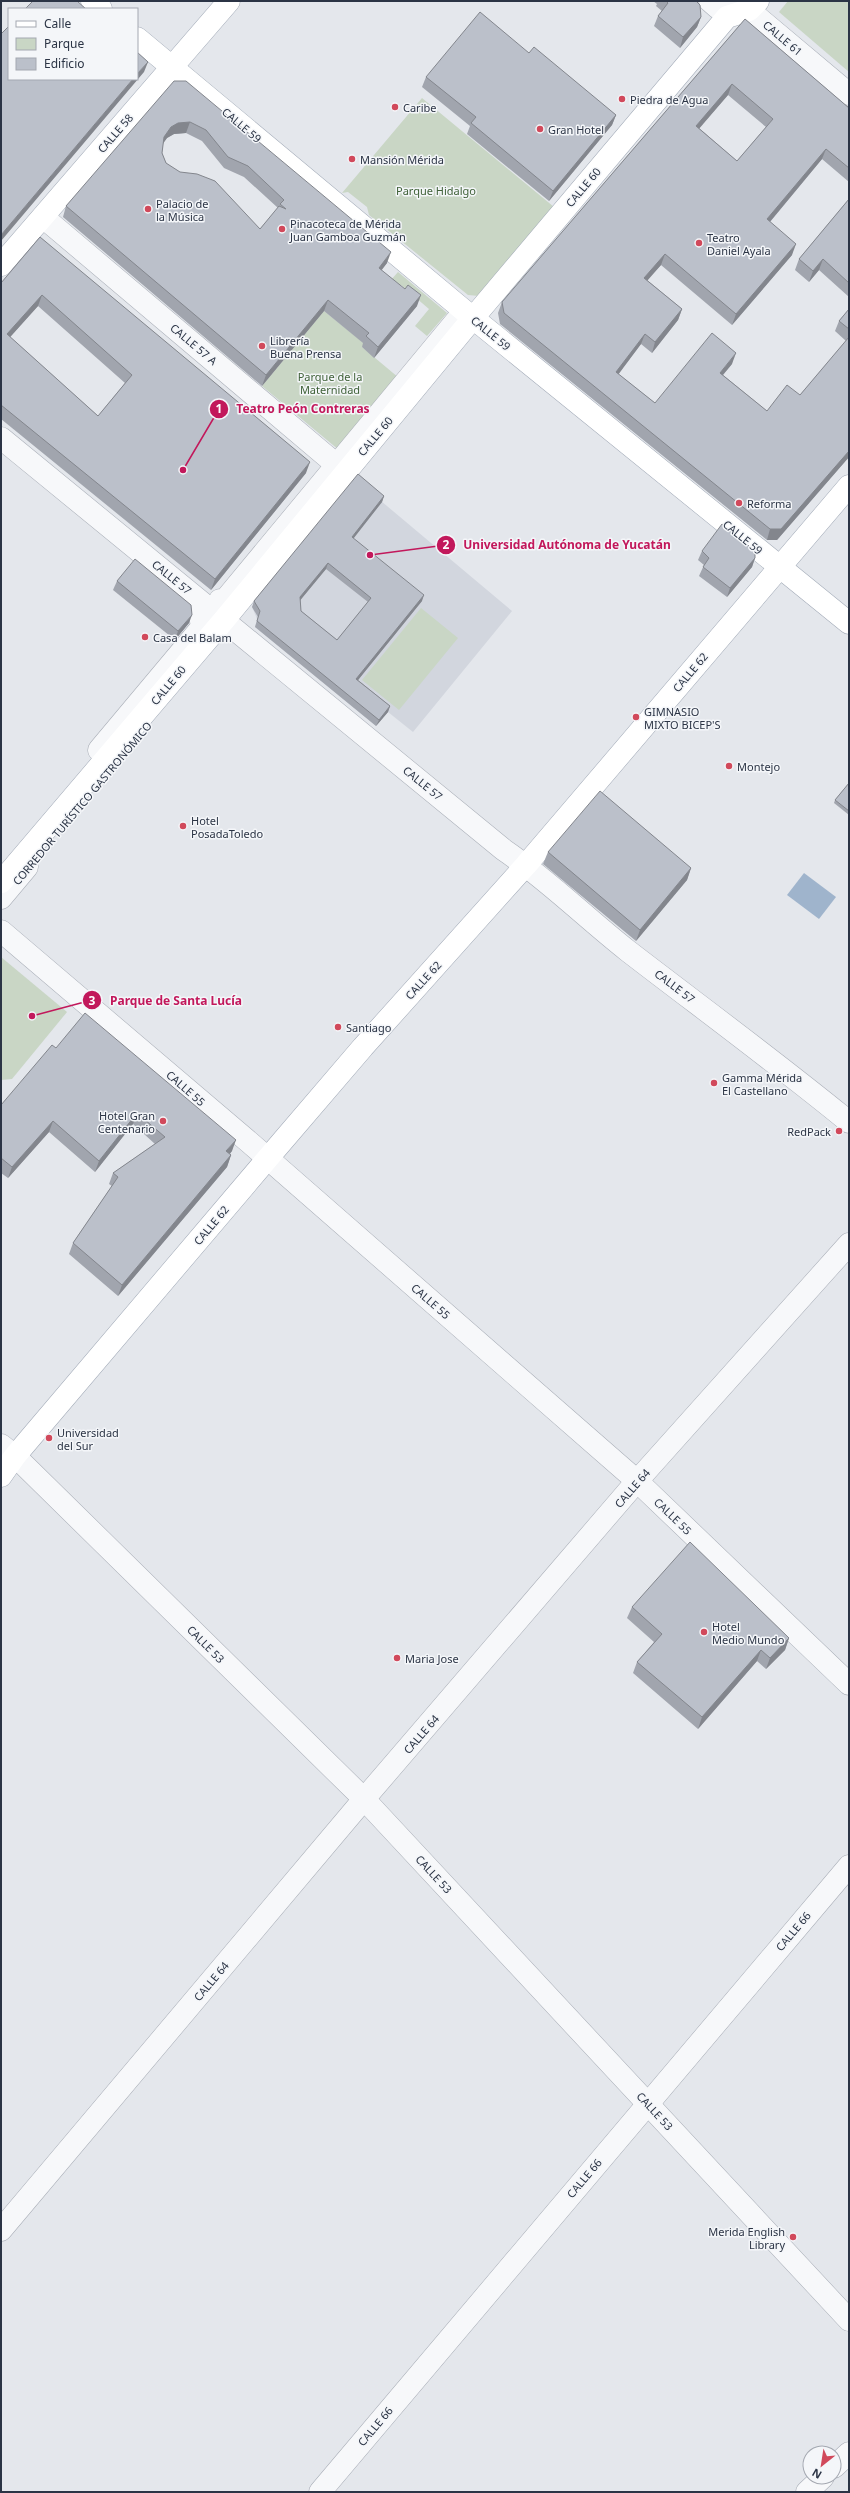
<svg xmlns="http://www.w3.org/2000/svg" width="850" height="2493" font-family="'Noto Sans',sans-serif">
<rect width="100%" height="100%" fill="#e4e7ec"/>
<!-- built -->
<path fill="#d2d6de" d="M356,480L512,611L413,732L388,712L376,726L255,627L257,619L252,607Z"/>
<!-- green -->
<g fill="#c9d6c5">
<path d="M788,1H849V72L779,12Z"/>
<path d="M422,98L554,207L479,296L468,295L369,215L367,207L348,192L342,193Z"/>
<path d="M398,272L447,313L427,336L415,326L429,309L401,285L400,287L391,280Z"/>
<path d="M324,311L365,344L362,347L405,383L345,455L262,386Z"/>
<path d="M421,608L458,638L399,710L362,680Z"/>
<path d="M1,957L67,1012L12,1079L1,1080Z"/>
</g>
<!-- water -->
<path fill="#9fb4cc" d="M804,873L836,897L819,919L787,895Z"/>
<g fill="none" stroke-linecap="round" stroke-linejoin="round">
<!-- minor casing -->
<g stroke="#a9aeb7" stroke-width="23">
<g id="minor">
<path d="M710,1L718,8L749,10L849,94"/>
<path d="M43,217L345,472"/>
<path d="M1,438L504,850C548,880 586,918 628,951C702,1008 777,1063 849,1122"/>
<path d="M220,600L224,601L456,321"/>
<path d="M99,750L202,627L200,615"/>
<path d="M1,898L27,867"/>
<path d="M1,931L249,1142L637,1481L849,1684"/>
<path d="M1,1445L15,1456L364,1799L849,2320"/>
<path d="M1,2230L364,1799L637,1481L849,1244"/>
<path d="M834,2467L849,2453"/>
<path d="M320,2492L849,1866"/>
<path d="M807,2492L823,2477"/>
</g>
</g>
<!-- major casing -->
<g stroke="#a3abb8" stroke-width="23">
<g id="major">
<path d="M92,1L101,9"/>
<path d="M137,38L473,318L849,623"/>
<path d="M1,265L229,1"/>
<path d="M1,882L224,620L473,318L727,17L749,10L758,1"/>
<path d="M1,1476L15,1456L268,1158L363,1047L526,865L849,486"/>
</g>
</g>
<!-- minor -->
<use href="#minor" stroke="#f7f8fa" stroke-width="22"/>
<!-- major -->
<use href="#major" stroke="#fff" stroke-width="22"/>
</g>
<!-- wall -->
<g fill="#a1a5ae" fill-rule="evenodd">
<path d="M653,1H696L701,17L697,27L680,48L654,26L658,16L662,11L656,6L657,4Z"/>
<path d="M745,19L849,108V182L822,159L770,222L792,255L732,325L661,265L647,280L682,309L678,320L652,353L641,344L618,374L655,403L732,364L723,375L767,411L800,395L846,341L835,331L839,321L849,309V457L777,540H767L500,324L498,313L502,302ZM728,95L766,127L737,161L699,128Z"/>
<path d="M529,53L616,115L612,125L549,201L467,134L470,126L422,87L426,77Z"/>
<path d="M186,81L387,263L381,270L417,306L374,358L362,347L363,343L324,311L262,386L63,217L66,206ZM186,133L202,141L224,168L244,177L278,208L260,229L166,163L162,153L163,143L167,138L174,134Z"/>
<path d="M849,199V297L819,270L809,282L795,270L799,259Z"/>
<path d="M40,237L306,473L211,590L1,419V283ZM38,306L125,383L98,416L10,337Z"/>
<path d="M384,496L382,502L353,538L422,601L358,680L390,706L388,712L376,726L255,627L258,617L252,607L254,601ZM326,569L368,602L337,640L301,611L300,600Z"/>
<path d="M702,551L755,558L752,567L727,597L699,576L704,565L698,560Z"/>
<path d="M117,581L189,623L175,640L113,590Z"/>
<path d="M849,783V815L834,803L835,800Z"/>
<path d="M548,852L691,868L687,880L636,941L543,864Z"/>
<path d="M56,1048L232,1151L230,1154L231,1155L227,1167L118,1296L69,1254L73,1243L112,1186L109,1184L113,1173L155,1144L133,1124L95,1172L49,1132L8,1178L1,1173V1105Z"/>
<path d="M632,1607L789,1638L785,1650L766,1669L757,1661L698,1729L633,1673L637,1662L654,1642L627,1618Z"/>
</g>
<!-- shaded-wall -->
<g fill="#83868d">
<path d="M701,17L697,27L680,48L683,37Z"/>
<path d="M148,62L144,72L1,241V235L133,79H137V74Z"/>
<path d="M732,84L728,95L692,137L696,126Z"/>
<path d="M616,115L612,125L549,201L553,191Z"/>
<path d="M190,122L186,133L174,134L167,138L160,148L164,137L171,127L178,123Z"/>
<path d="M826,149L822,159L763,230L767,219Z"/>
<path d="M796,244L792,255L732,325L736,314Z"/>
<path d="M391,252L387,263L375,279L379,268Z"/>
<path d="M665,254L661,265L640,289L644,278Z"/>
<path d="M823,259L819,270L809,282L813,271Z"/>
<path d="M42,295L38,306L3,345L7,334Z"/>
<path d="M421,295L417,306L374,358L378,347Z"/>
<path d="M328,300L324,311L262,386L266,375Z"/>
<path d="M682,309L678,320L652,353L655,342Z"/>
<path d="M645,334L641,344L612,383L616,372Z"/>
<path d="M736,353L732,364L716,383L720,373Z"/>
<path d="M849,451V457L777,540H767L770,529Z"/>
<path d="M310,462L306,473L211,590L215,579Z"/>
<path d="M384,496L382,502L350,543L352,537Z"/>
<path d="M755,558L752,567L727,597L730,588Z"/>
<path d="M328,563L326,569L298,603L300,597Z"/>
<path d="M424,595L422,601L354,685L356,679Z"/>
<path d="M192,615L189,623L175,640L178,631Z"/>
<path d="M390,706L388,712L376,726L379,720Z"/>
<path d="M691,868L687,880L636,941L640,930Z"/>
<path d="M137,1113L133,1124L95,1172L99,1161Z"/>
<path d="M53,1121L49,1132L8,1178L12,1167Z"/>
<path d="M236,1140L232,1151L222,1162L226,1151Z"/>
<path d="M231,1155L227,1167L118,1296L122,1285Z"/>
<path d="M789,1638L785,1650L766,1669L770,1658Z"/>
<path d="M761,1650L757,1661L698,1729L702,1717Z"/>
</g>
<!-- building -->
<g fill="#bbc0ca" stroke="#83868d" fill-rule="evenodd">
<path d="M33,1H77L86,9H25Z"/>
<path d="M666,1H696L700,5L701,17L683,37L658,16L668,3Z"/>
<path d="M480,12L529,53L534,47L616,115L553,191L471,123L476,117L426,77Z"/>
<path d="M745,19L849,108V168L826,149L767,219L796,244L736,314L665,254L644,278L682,309L655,342L645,334L616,372L655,403L712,333L736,353L720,373L767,411L787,385L800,395L849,337V451L781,529H770L504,313L502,302ZM732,84L773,119L737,161L696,126Z"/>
<path d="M9,26V79H133L1,235V34Z"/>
<path d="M137,52L148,62L137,74Z"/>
<path d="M174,81H186L391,252L379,268L405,289L408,285L421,295L378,347L366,336L369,333L328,300L266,375L66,206ZM190,122L206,130L228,157L248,166L284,200L280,204L286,209L279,206L260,229L215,181L197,174L180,172L166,163L162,153L164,137L171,127L178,123Z"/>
<path d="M849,199V283L823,259L813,271L799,259Z"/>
<path d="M40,237L310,462L215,579L1,405V283ZM42,295L132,375L98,416L7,334Z"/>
<path d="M849,309V329L839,321Z"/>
<path d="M358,474L384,496L352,537L424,595L356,679L390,706L379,720L257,621L260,611L254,601ZM328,563L371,598L337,640L301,611L300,597Z"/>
<path d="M722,524L755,551V558L730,588L703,567L709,558L702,551Z"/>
<path d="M135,559L191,605L192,615L178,631L117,581Z"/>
<path d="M849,783V811L835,800Z"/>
<path d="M600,791L691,868L640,930L548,852Z"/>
<path d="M85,1013L236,1140L226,1151L231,1155L122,1285L73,1243L118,1177L113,1173L165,1137L137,1113L99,1161L53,1121L12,1167L1,1158V1105L52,1045L56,1048Z"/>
<path d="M690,1542L789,1638L770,1658L761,1650L702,1717L637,1662L662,1634L632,1607Z"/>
</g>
<!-- markers -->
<g fill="#d1495b" stroke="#f4f6f9" stroke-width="1.5">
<circle cx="622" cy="99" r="4"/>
<circle cx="395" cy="107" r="4"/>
<circle cx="540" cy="129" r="4"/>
<circle cx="352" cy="159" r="4"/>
<circle cx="148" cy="209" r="4"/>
<circle cx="282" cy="229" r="4"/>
<circle cx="699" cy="243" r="4"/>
<circle cx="262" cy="346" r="4"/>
<circle cx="739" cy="503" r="4"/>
<circle cx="145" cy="637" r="4"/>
<circle cx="636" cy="717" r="4"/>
<circle cx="729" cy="766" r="4"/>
<circle cx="183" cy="826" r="4"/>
<circle cx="338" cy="1027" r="4"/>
<circle cx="714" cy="1083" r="4"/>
<circle cx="163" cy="1121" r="4"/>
<circle cx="839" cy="1131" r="4"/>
<circle cx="49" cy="1438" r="4"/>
<circle cx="704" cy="1632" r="4"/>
<circle cx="397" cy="1658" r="4"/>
<circle cx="793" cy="2237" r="4"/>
</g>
<g text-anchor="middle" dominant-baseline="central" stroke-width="3" stroke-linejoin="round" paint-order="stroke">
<!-- street labels -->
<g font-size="11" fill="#2b3445" stroke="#f4f6f9">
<text transform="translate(783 38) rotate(40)">CALLE 61</text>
<text transform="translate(242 125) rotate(40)">CALLE 59</text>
<text transform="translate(115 133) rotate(-49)">CALLE 58</text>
<text transform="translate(583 187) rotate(-50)">CALLE 60</text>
<text transform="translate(491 333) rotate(39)">CALLE 59</text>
<text transform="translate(194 344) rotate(40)">CALLE 57 A</text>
<text transform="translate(375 436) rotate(-50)">CALLE 60</text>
<text transform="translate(743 537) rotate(39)">CALLE 59</text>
<text transform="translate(172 577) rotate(39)">CALLE 57</text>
<text transform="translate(690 672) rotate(-50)">CALLE 62</text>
<text transform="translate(168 685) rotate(-50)">CALLE 60</text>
<text transform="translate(423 783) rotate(39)">CALLE 57</text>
<text transform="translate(82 803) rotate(-50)">CORREDOR TURÍSTICO GASTRONÓMICO</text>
<text transform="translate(423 980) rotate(-48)">CALLE 62</text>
<text transform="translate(675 986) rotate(37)">CALLE 57</text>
<text transform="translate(186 1088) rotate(41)">CALLE 55</text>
<text transform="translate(211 1225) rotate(-50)">CALLE 62</text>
<text transform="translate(431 1301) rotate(41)">CALLE 55</text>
<text transform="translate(632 1488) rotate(-49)">CALLE 64</text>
<text transform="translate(673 1516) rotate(44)">CALLE 55</text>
<text transform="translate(206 1644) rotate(45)">CALLE 53</text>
<text transform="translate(421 1734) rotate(-49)">CALLE 64</text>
<text transform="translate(434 1874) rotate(47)">CALLE 53</text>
<text transform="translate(793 1931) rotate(-50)">CALLE 66</text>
<text transform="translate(211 1981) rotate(-50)">CALLE 64</text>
<text transform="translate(655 2111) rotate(47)">CALLE 53</text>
<text transform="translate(584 2178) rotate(-50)">CALLE 66</text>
<text transform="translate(375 2426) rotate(-50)">CALLE 66</text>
</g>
<!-- poi labels -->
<g font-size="11" fill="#2b3445" stroke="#f4f6f9" text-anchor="start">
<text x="630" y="99">Piedra de Agua</text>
<text x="403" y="107">Caribe</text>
<text x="548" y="129">Gran Hotel</text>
<text x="360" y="159">Mansión Mérida</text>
<text x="156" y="203">Palacio de<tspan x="156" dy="13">la Música</tspan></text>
<text x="290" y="223">Pinacoteca de Mérida<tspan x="290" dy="13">Juan Gamboa Guzmán</tspan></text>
<text x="707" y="237">Teatro<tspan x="707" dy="13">Daniel Ayala</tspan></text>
<text x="270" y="340">Librería<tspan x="270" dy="13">Buena Prensa</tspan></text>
<text x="747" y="503">Reforma</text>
<text x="153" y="637">Casa del Balam</text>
<text x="644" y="711">GIMNASIO<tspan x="644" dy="13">MIXTO BICEP'S</tspan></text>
<text x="737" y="766">Montejo</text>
<text x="191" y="820">Hotel<tspan x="191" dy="13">PosadaToledo</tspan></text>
<text x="346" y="1027">Santiago</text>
<text x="722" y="1077">Gamma Mérida<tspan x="722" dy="13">El Castellano</tspan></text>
<text x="155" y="1115" text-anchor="end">Hotel Gran<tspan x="155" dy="13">Centenario</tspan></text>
<text x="831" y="1131" text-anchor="end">RedPack</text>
<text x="57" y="1432">Universidad<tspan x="57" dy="13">del Sur</tspan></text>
<text x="712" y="1626">Hotel<tspan x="712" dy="13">Medio Mundo</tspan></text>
<text x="405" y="1658">Maria Jose</text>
<text x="785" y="2231" text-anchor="end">Merida English<tspan x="785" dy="13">Library</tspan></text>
</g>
<!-- park labels -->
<g font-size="11" fill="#3f6138" stroke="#f4f6f9">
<text x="436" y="190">Parque Hidalgo</text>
<text x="330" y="376">Parque de la<tspan x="330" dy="13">Maternidad</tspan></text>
</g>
</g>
<!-- callouts -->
<path fill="none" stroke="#c2185b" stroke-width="1.5" d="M183 470L219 409M370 555L446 545M32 1016L92 1000"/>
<g fill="#c2185b" stroke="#f4f6f9" stroke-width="1.5">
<circle cx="183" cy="470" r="4"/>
<circle cx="370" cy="555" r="4"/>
<circle cx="32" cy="1016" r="4"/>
<circle cx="219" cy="409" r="10"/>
<circle cx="446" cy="545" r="10"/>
<circle cx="92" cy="1000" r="10"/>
</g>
<g font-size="12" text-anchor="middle" font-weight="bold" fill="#fff">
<text x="219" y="413">1</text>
<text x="446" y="549">2</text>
<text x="92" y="1005">3</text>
</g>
<g font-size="12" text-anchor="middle" font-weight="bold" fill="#c2185b" stroke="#f4f6f9" stroke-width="3" stroke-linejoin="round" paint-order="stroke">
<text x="303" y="413">Teatro Peón Contreras</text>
<text x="567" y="549">Universidad Autónoma de Yucatán</text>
<text x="176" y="1005">Parque de Santa Lucía</text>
</g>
<!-- border -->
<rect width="850" height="2493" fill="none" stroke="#2b3445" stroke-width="4"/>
<!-- legend -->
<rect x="8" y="8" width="130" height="72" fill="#f4f6f9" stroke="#a4a8b1"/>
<rect x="16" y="21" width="20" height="6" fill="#ffffff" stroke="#a4a8b1"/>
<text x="44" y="28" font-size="12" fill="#2b3445">Calle</text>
<rect x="16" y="38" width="20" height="12" fill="#c9d6c5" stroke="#a4a8b1"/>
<text x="44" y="48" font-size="12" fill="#2b3445">Parque</text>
<rect x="16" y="58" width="20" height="12" fill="#bbc0ca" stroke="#a4a8b1"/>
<text x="44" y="68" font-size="12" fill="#2b3445">Edificio</text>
<!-- north arrow -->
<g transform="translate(822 2465) rotate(210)"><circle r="19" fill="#f4f6f9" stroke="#a4a8b1"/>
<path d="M0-3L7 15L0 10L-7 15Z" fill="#d1495b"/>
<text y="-6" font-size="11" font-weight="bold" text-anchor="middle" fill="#2b3445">N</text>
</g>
</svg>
